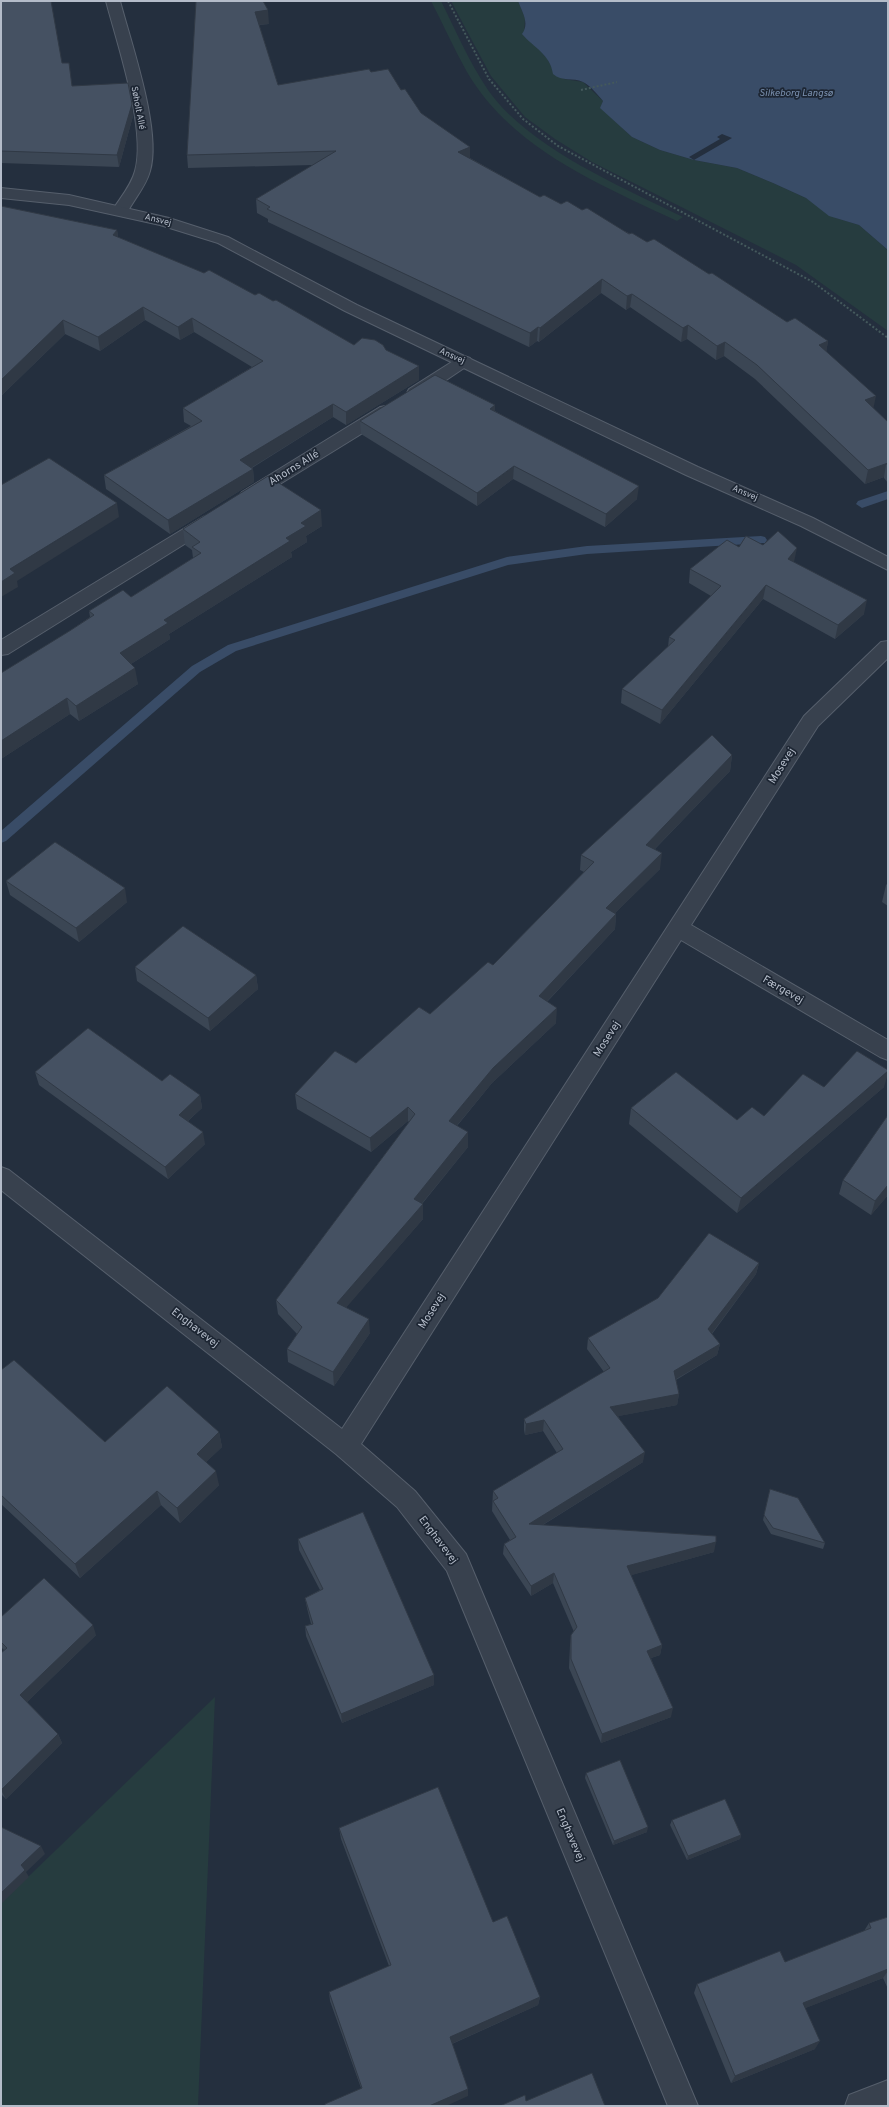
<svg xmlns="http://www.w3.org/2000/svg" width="889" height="2107" font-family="Overpass,sans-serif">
<rect width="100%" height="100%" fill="#242f3e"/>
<!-- green -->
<g fill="#263c3f">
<path d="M431,1H441C456,31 469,62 488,90C529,148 620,186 683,217L677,221C599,184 512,149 467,72C454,49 443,24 431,1Z"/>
<path d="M451,1H518L525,18L524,36L538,48L547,58L552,68L564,79L583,82L603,101L601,108L632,137L660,150L694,160L737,168L773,183L806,198L836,218L859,225L888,250V331L796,265L592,162L555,139L525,117L491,76Z"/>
<path d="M215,1697L198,2106H1V1903Z"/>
</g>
<!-- water -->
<path fill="#394c67" d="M518,1H888V250L859,225L829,216L806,198L773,183L737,168L694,160L660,150L632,137L600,108L603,101C598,95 590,85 583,82C573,77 562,82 553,74C550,54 534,48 522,34C530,23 522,12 518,1Z"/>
<!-- pier -->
<path fill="#242f3e" d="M722,134L732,138L694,160L689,157L720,139L717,137Z"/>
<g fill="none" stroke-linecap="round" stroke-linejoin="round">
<!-- stream -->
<g fill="#394c67" fill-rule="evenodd">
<path d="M888,491V499L862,508L856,504L858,501Z"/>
<path d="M761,536L765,537L767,540L765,543L587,554L508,565L236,651L200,672L6,841L1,843V831L192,666L228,645L507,557L587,546Z"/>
</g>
<!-- minor casing -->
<g stroke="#565f6c" stroke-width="2">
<g id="minor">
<path d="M106,1H120C131,43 162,131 150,171C146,186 135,198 128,211L125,214H115L112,211C120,198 131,186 135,171C147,131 117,43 106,1Z"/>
<path d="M464,356L470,358L472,361L470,364L421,397L415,398L409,397L407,393L409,389L458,358Z"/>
<path d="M386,406L392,407L394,411L392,415L254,500L248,502L242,500L239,496L242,492L380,407Z"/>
<path d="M209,515L215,517L218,521L215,525L8,654L1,655V640L203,517Z"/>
<path d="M888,641V658L818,726L691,925L888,1040V1060L880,1057L681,940L361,1444L415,1491L466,1554L698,2106H668L447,1571L397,1507L336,1454L1,1190V1167L9,1170L342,1429L804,716L881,642Z"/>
<path d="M888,2080V2106H845L849,2095Z"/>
</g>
</g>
<!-- tertiary casing -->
<g stroke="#565f6c" stroke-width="2">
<path id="tertiary" d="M1,188L69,195L169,218L228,237L357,305L698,467L813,518L888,557V570L801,526L686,475L345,311L218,243L160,225L69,205L1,198Z"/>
</g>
<!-- path -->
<g stroke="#44595c" stroke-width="2" stroke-dasharray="2 2" stroke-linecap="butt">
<path d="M448,1L489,79L523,119L558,146L813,282L888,338"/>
<path d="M581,90L617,82"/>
</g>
<!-- minor -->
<use href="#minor" fill="#38414e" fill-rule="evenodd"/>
<!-- tertiary -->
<use href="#tertiary" fill="#38414e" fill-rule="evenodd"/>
</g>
<!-- wall -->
<g fill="#3b4654">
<path d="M1,1L62,63L72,86L133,116L119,167L1,163Z"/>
<path d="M196,1L269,24L259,25L278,85L371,72L401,90L421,113L470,158L540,197L561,204L582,210L647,242L709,274L787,322L828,341L826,352L873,408L888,422V483L884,478V477L865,484L755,379L724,356L716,360L687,339L681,342L630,307L626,310L601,293L539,342L537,341L529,347L268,222V219L257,213L256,199L313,165L188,168L187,155Z"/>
<path d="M1,206L117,230L118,237L255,295L273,301L354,345L386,350L419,380L346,425L333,417L252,468L253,469L254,482L170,534L106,489L104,475L191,426L184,422L183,408L252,367L194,332L180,340L145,320L100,351L65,334L1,396Z"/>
<path d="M495,411L637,499L605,527L513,479L477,506L361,434L360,421Z"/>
<path d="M322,526L306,536L307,542L291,552L292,557L169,634L170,639L131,664L138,684L79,721L70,714L1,759L71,630L90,617L89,611L131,597L193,558L192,550L185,545L183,529Z"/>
<path d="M739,547L794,562L864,614L835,639L763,599L660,724L621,703L622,689L668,647L669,637L711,596L689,583L690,569Z"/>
<path d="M732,755L730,771L655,849L660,869L615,913L616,914L615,929L547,1002L556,1023L492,1083L457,1126L468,1147L422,1204H423V1219L346,1307L370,1333L334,1386L288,1362L287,1349L297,1334L278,1314L276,1300L409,1122L408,1121L371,1152L297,1109L295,1094L356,1063L430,1014L493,965L584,872L580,870L581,855Z"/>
<path d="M6,881L127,902L79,942L10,895Z"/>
<path d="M888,883V906L882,902L886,885Z"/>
<path d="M135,967L256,975L258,989L210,1031L137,981Z"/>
<path d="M35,1072L162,1081L200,1095L202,1108L188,1121L205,1144L168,1179L39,1085Z"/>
<path d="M824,1087H884L737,1213L629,1124L631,1108L737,1120L764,1116Z"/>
<path d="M843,1180L888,1195L871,1215L839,1194Z"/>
<path d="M759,1263L756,1274L712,1334L720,1344L717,1355L676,1380L679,1394L677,1405L618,1416L643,1462L543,1525L714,1552L631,1575L662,1645L660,1655L651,1658L671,1717L601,1743L569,1668L570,1645L571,1635L574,1632L553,1583L531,1596L503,1554L504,1544L510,1540L492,1511L493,1491L557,1453L543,1431L525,1435L524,1430V1419L604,1372L587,1349L588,1338Z"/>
<path d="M1,1370L105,1442L219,1432L222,1447L206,1462L219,1485L180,1523L161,1505L80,1578L1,1504Z"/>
<path d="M770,1489L825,1543L823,1549L771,1534L763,1520Z"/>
<path d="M298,1539L434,1675V1685L342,1723L306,1636L305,1626L311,1624L307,1608L305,1598L320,1590L299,1550Z"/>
<path d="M1,1617L96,1635L27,1702L58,1734L62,1743L6,1799L1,1794V1653L4,1650L1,1647Z"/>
<path d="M586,1773L647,1832L613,1845L585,1778Z"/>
<path d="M672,1820L741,1835L740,1839L687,1860L670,1825Z"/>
<path d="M339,1828L493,1922L540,1997L538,2005L452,2044L468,2089V2096L361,2088L330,2001L329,1992L389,1966L341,1839Z"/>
<path d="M888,1917V1989L883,1978L805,2008L815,2049L731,2083L694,1993L697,1984L785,1962L864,1931L869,1923Z"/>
</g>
<!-- shaded-wall -->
<g fill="#303945">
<path d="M268,10L269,24L256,25L255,12Z"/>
<path d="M132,104L133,116L119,167L117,155Z"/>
<path d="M470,147V160L458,152Z"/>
<path d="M117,230L119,244L113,235Z"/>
<path d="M602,279L601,293L539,342L540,328Z"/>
<path d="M632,294L630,307L626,310L627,296Z"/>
<path d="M143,307L145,320L100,351L98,337Z"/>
<path d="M192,318L194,332L180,340L178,327Z"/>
<path d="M63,320L65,334L1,396V380Z"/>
<path d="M688,325L687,339L681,342L683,328Z"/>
<path d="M538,327L537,341L529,347L530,333Z"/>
<path d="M828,341L826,355L819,345Z"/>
<path d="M725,342L724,356L716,360L717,346Z"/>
<path d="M419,366V380L346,425V412Z"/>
<path d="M876,396L873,410L865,400Z"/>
<path d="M333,404V417L241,474L240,460Z"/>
<path d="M495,405V418L490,409Z"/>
<path d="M888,463V466L886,464L884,477L865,484L868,470Z"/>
<path d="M514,466L513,479L477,506V493Z"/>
<path d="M253,469L254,482L170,534L168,520Z"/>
<path d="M639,486L637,499L605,527L606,514Z"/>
<path d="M117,503L119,517L17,581L18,587L1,597V582L10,569Z"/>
<path d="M321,510L322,526L306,536L307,542L291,552L292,557L169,634L170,639L123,669L120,653L164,620L286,538L301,523Z"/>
<path d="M797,548L794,562L788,559Z"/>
<path d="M766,585L763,599L660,724L662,710Z"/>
<path d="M867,600L864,614L835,639L838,625Z"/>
<path d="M135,668L138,684L79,721L76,706Z"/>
<path d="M67,698L70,714L1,759V741Z"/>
<path d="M732,755L730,771L644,860L646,845Z"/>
<path d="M662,853L660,869L605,923L606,908Z"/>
<path d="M125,888L127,902L79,942L76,928Z"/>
<path d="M616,914L615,929L538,1011L539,996Z"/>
<path d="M256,975L258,989L210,1031L208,1018Z"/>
<path d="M557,1008L556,1023L492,1083L449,1135V1121L493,1068Z"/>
<path d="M888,1071V1074L884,1087L737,1213L741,1198Z"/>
<path d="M200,1095L202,1108L181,1127L179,1115Z"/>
<path d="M408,1107V1121L371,1152L370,1138Z"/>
<path d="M203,1132L205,1144L168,1179L165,1167Z"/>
<path d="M468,1132V1147L414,1213V1199Z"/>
<path d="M888,1185V1195L871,1215L875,1201Z"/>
<path d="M423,1204V1219L338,1317L337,1303Z"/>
<path d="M759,1263L756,1274L706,1341L708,1329Z"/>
<path d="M369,1319L370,1333L334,1386L333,1372Z"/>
<path d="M720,1344L717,1355L671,1382L674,1371Z"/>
<path d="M679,1394L677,1405L609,1418L610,1407Z"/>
<path d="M544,1420L543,1431L525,1435L526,1424Z"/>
<path d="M219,1432L222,1447L200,1468L197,1454Z"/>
<path d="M645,1452L643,1462L528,1534L529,1524Z"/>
<path d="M216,1471L219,1485L180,1523L177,1508Z"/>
<path d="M157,1491L161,1505L80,1578L75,1564Z"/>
<path d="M716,1542L714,1552L625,1577L627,1566Z"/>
<path d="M554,1573L553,1583L531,1596V1586Z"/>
<path d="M93,1625L96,1635L24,1705L20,1695Z"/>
<path d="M662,1645L660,1655L645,1660L647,1651Z"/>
<path d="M434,1675V1685L342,1723L341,1714Z"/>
<path d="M673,1708L671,1717L601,1743L602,1734Z"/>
<path d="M58,1734L62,1743L6,1799L1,1790Z"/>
<path d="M648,1827L647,1832L613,1845L614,1841Z"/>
<path d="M741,1835L740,1839L687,1860L688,1856Z"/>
<path d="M41,1846L45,1854L26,1872L29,1877L1,1904V1893L21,1865Z"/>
<path d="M888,1969V1971L883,1978L798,2011L803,2003Z"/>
<path d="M540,1997L538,2005L449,2045L450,2037Z"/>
<path d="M820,2041L815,2049L731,2083L735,2076Z"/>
<path d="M468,2089V2096L446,2106H429Z"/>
</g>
<!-- building -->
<g fill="#455162" stroke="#303945">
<path d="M1,1H51L62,63H69L72,86L128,83L132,104L117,155L1,151Z"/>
<path d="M196,1H263L268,10L255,12L278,85L369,69L371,72L388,69L401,90L405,89L421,113L470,147L458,152L540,197L544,195L561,204L567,201L582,210L587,208L629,234L632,233L647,242L654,239L709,274L712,273L787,322L795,318L828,341L819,345L876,396L865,400L888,422V463L868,470L757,365L725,342L717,346L688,325L683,328L632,294L627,296L602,279L540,328L538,327L530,333L267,209L270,207L256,199L336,151L187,155Z"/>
<path d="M1,206L117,230L113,235L204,273L209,270L255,295L259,293L273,301L276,300L354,345L362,338L375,340L383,345L386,350L419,366L346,412L333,404L240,460L253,469L168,520L104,475L202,421L183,408L263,361L192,318L178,327L143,307L98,337L63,320L1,380Z"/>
<path d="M435,375L495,405L490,409L639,486L606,514L514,466L477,493L360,421Z"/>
<path d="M49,458L117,503L10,569L15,573L1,582V485Z"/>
<path d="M268,476L321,510L301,523L306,526L286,538L290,541L164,620L168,623L120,653L135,668L76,706L67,698L1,741V673L71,630L94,615L89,611L123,590L131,597L201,553L192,547L200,542L183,529Z"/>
<path d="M778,531L797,548L788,559L867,600L838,625L766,585L662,710L622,689L675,640L669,637L721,586L690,569L727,540L739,547L746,536L763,545Z"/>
<path d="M712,735L732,755L646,845L662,853L606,908L616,914L539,996L557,1008L493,1068L449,1121L468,1132L414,1199L423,1204L337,1303L369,1319L333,1372L287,1349L302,1327L276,1300L415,1114L408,1107L370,1138L295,1094L335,1051L356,1063L419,1007L430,1014L488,962L493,965L594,862L581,855Z"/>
<path d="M55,842L125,888L76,928L6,881Z"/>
<path d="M183,926L256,975L208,1018L135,967Z"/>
<path d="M88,1028L162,1081L170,1074L200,1095L179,1115L203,1132L165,1167L35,1072Z"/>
<path d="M857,1051L888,1070V1071L741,1198L631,1108L676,1072L737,1120L752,1107L764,1116L803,1074L824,1087Z"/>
<path d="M888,1115V1185L875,1201L843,1180Z"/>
<path d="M709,1233L759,1263L708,1329L720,1344L674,1371L679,1394L610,1407L645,1452L529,1524L716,1536V1542L627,1566L662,1645L647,1651L673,1708L602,1734L571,1659V1635L577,1627L554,1573L531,1586L504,1544L516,1537L493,1501L498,1498L493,1491L563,1449L544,1420L526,1424L524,1419L610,1368L588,1338L658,1298Z"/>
<path d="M14,1360L105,1442L167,1386L219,1432L197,1454L216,1471L177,1508L157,1491L75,1564L1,1495V1370Z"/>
<path d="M770,1489L798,1498L825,1543L773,1528L764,1515Z"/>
<path d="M363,1512L434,1675L341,1714L305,1626L313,1624L305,1598L323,1589L298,1539Z"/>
<path d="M44,1578L93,1625L20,1695L58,1734L1,1790V1653L7,1648L1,1642V1617Z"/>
<path d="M620,1760L648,1827L614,1841L586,1773Z"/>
<path d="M438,1787L493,1922L507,1916L540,1997L450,2037L468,2089L429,2106H325V2104L362,2088L329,1992L391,1965L339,1828Z"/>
<path d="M725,1799L741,1835L688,1856L672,1820Z"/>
<path d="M1,1827L41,1846L21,1865L25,1870L1,1893Z"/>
<path d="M888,1917V1969L803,2003L820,2041L735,2076L697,1984L780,1951L785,1962L871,1928L869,1923Z"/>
<path d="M592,2073L605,2106H500L525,2095L526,2101Z"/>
</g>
<g text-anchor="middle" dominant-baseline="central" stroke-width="3.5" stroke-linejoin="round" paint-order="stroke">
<!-- far-street labels -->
<g font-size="9" fill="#b4bcc9" stroke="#1d2633">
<text transform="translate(138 108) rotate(79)">Søholt Allé</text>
<text transform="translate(158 220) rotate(14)">Ansvej</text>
<text transform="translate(452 356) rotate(24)">Ansvej</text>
<text transform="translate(745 493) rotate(23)">Ansvej</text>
</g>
<!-- far-water labels -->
<g font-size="10" font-style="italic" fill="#7c92b1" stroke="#1d2633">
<text x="796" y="93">Silkeborg Langsø</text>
</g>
<!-- street labels -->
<g font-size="11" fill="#b4bcc9" stroke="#1d2633">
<text transform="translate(294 468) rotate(-32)">Ahorns Allé</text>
<text transform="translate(782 766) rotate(-58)">Mosevej</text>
<text transform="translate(783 990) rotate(30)">Færgevej</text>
<text transform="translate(607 1039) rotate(-57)">Mosevej</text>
<text transform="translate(432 1311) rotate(-57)">Mosevej</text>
<text transform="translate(195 1328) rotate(38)">Enghavevej</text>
<text transform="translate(438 1540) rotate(53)">Enghavevej</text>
<text transform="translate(570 1835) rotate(67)">Enghavevej</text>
</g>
</g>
<!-- border -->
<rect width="889" height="2107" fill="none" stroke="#b4bcc9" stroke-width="4"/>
</svg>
